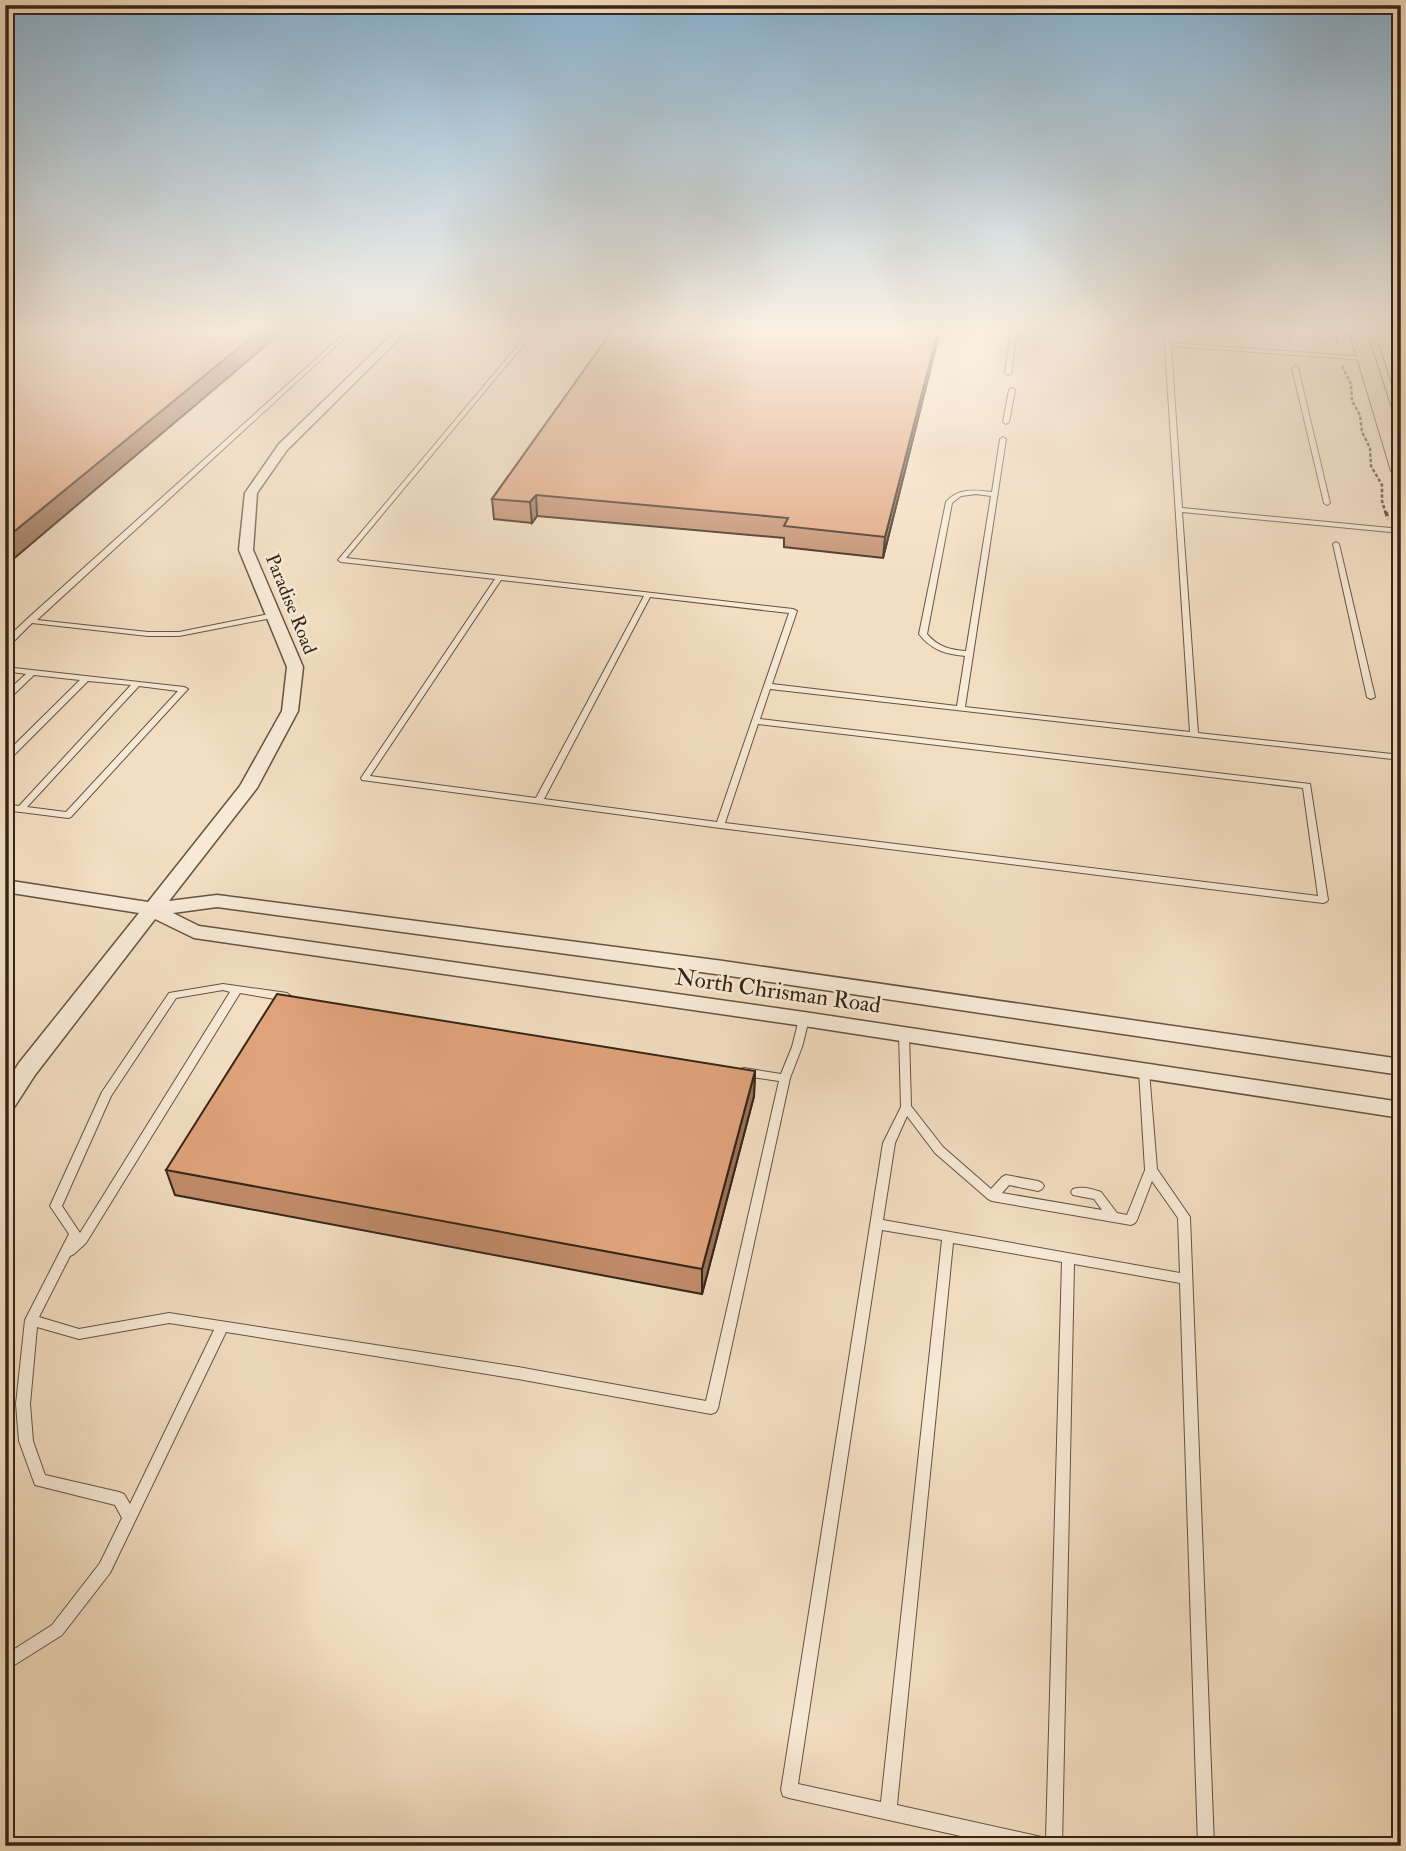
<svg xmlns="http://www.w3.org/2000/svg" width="1406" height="1851" font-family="'IM FELL Double Pica',serif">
<rect width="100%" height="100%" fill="#f3dec1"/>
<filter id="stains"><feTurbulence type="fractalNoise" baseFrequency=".00286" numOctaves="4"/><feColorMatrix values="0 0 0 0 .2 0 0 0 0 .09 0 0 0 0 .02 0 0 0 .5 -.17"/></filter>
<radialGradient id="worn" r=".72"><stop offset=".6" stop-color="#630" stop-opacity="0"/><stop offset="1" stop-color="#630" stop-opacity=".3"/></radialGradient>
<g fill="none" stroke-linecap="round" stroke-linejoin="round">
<!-- lane casing -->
<g stroke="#655342" stroke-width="2">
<g id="lane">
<path d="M347,331H352L37,620L148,632H179L274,613H277V617L179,636H148L32,623L13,642H7V638L27,619Z"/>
<path d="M530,331H535L346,558L793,609L797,611L772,684L957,706L965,656C946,654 931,650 919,634L946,502C958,488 974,490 992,492L1000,439L1003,437L1006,439L965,707L1190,732L1164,331H1170V343L1367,357V359L1365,360L1171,346L1182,508L1401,529V533L1182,512L1198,733L1401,755V760L770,689L760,719L1310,784L1328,900L1326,902L1323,903L720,828L362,780L361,778L495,579L341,562L338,560ZM976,494L991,496L966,651C950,650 938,647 927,634L952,503L961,496ZM501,580L644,596L536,798L370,776ZM650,597L789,613L717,822L544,799ZM758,724L1303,788L1318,896L725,823Z"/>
<path d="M1011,331H1017L1011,373L1008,375L1005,373Z"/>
<path d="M1282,331H1288L1289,341L1284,340Z"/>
<path d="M1295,366L1298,368L1330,503L1327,505L1324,503L1292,368Z"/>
<path d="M1012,388L1015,390L1009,422L1006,424L1003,422L1009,390Z"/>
<path d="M1336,542L1339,544L1375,697L1371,699L1367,697L1333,544Z"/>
<path d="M5,667L184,687L188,689L71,817L68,818L5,810V804L19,806L131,685L88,681L8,761H5V754L80,680L34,675L8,700H5V693L26,674L5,671ZM139,686L178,691L66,812L27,807Z"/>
<path d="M223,984L287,993L292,997L287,1001L240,993L86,1243L74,1254L70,1256L39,1317L79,1329L169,1313L518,1367L706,1401L779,1081L744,1076L740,1075L739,1072L740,1069L744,1068L781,1074L792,1047L799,1019L800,1016H808L809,1019L802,1047L790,1078L718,1408L716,1412L711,1414L518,1379L226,1332L110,1573L62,1635L5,1671V1655L52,1625L100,1563L122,1518L115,1505L35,1485L19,1441L16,1404L25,1320L69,1234L50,1206L102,1092L169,993ZM223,990L230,992L80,1233L62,1206L111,1096L176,998ZM169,1323L214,1330L130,1504L124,1494L119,1492L45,1475L33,1441L30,1404L37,1327L79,1339Z"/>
<path d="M904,1030L908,1031L909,1034L911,1106L943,1147L991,1189L1002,1177L1006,1175L1038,1181L1042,1183L1044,1186L1042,1189L1038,1191L1009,1185L1002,1193L1102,1210L1094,1199L1073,1195L1071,1192L1073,1189C1081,1186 1093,1189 1101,1192L1117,1213L1127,1215L1145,1170L1139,1071L1140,1068H1148L1149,1071L1157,1169L1190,1217L1214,1846H1198L1180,1283L1074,1264L1062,1846H1006L789,1798L783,1796L781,1790L883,1143L901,1107L899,1034L900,1031ZM907,1116L935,1153L988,1199L992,1201L1131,1225L1135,1223L1137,1220L1152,1181L1178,1218L1180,1273L883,1220L895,1143ZM882,1230L942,1240L881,1802L798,1784ZM953,1243L1062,1262L1046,1838L897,1805Z"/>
</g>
</g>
<!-- street casing -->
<g stroke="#655342" stroke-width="3">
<path id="street" d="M396,331H407L287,450L257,493L253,550L303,667L298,711L257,788L169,901L217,895L723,961L1401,1059V1075L723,975L217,907L173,913L199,926L804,1012L1401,1102V1118L804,1026L194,938L155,919L35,1075L13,1109L5,1111V1085L19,1063L139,913L5,892V880L148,902L240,786L282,711L287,667L239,550L245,493L279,444Z"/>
</g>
<!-- primary casing -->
<g stroke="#362518" stroke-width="2">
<g id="primary">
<path d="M1349,331H1366L1401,439V477L1394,475L1391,471Z"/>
<path d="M1375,331H1392L1401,357V389L1392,384Z"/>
</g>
</g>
<!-- path-far1 -->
<g stroke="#362518" stroke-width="2.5" stroke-dasharray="3.5 2" stroke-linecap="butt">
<path d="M1336,331L1337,344"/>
<path d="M1342,366L1351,384L1352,401L1360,415L1362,432L1370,448L1371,466L1382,485V501L1386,514"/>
</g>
<!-- path -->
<g stroke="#362518" stroke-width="3.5" stroke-dasharray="4.5 2.5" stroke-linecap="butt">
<path d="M1386,512L1388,519"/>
<path d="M1394,540L1401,563"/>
</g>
<!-- lane -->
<use href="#lane" fill="#f7ead7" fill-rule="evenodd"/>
<!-- street -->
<use href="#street" fill="#f7ead7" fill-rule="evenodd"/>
<!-- primary -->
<use href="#primary" fill="#f3dec1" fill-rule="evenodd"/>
</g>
<!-- wall -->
<g fill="#c08b6a" stroke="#362518" stroke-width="2">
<path d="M612,331H940L883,558L784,547V538L537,516L532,523L494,519L492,499Z"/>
<path d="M755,1071L754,1096L702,1294L175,1195L166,1170Z"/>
</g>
<!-- shaded-wall -->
<g fill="#9c7156" stroke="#362518" stroke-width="2">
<path d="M259,331H283L5,566V539Z"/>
<path d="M938,331H940L883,558L885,537Z"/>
<path d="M536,495L537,516L532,523L530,502Z"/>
<path d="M755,1071L754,1096L702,1294V1269Z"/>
</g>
<!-- building -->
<g fill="#dfa27b" stroke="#362518" stroke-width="2">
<path d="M5,331H259L5,539Z"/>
<path d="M612,331H938L885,537L784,526L788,518L536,495L530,502L492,499Z"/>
<path d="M277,994L755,1071L702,1269L166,1170Z"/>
</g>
<!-- sky -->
<linearGradient id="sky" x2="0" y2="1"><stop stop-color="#8ab6d6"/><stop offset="0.56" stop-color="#faf0e3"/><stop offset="1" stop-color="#faf0e3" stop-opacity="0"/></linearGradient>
<rect width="1406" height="590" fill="url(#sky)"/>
<g text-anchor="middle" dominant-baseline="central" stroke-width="5" stroke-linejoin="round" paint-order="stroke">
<!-- far-street labels -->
<g font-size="19" fill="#362518" stroke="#f7ead7">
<text transform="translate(291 604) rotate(68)">Paradise Road</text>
</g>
<!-- street labels -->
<g font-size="23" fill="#362518" stroke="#f7ead7">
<text transform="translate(778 991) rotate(8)">North Chrisman Road</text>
</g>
</g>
<!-- margin -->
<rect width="1406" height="1851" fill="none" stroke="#f3dec1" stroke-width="28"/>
<rect x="7" y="7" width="1392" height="1837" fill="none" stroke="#362518" stroke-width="3.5"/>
<rect x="14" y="14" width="1378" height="1823" fill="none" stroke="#362518" stroke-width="2"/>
<rect width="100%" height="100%" filter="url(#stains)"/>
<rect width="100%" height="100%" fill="url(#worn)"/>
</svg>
